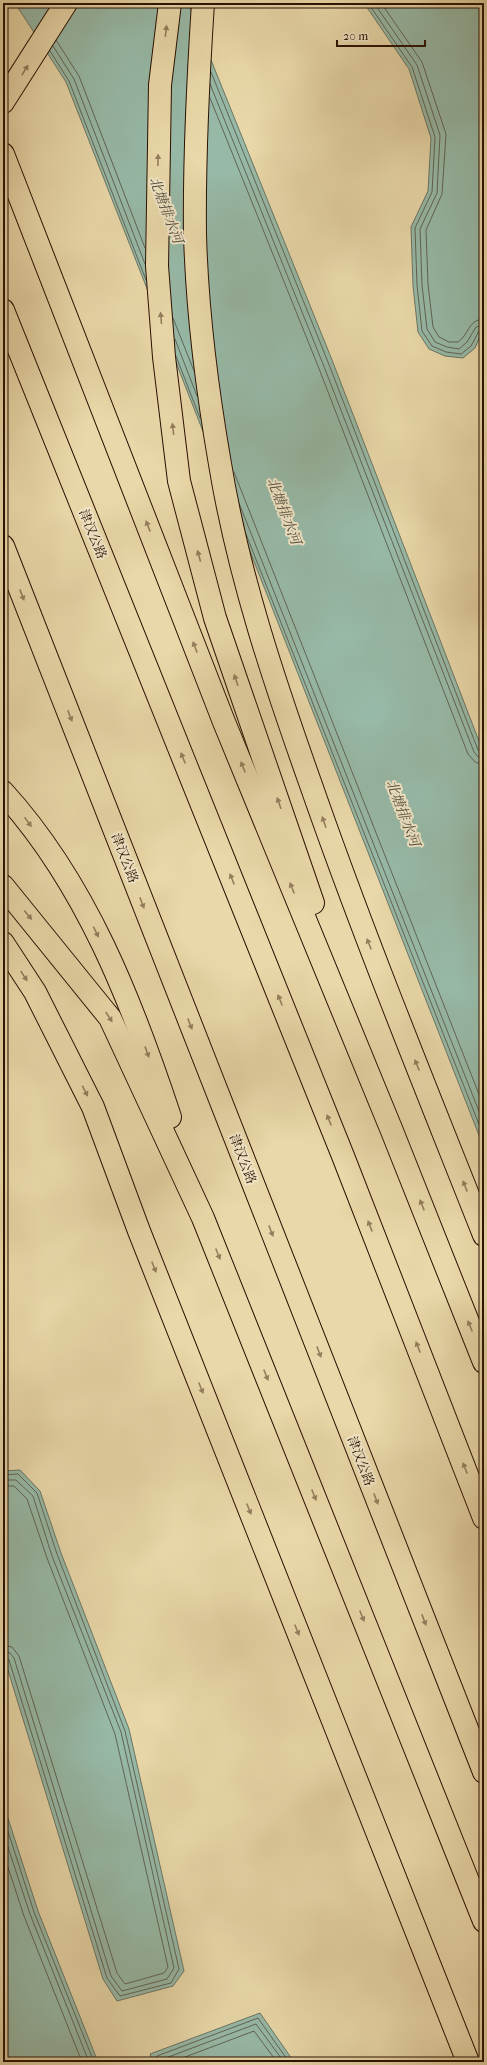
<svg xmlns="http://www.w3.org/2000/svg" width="487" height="2065" font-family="'IM FELL French Canon','Noto Serif SC',serif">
<rect width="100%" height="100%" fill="#e9d8a9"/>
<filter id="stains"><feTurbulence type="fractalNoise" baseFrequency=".005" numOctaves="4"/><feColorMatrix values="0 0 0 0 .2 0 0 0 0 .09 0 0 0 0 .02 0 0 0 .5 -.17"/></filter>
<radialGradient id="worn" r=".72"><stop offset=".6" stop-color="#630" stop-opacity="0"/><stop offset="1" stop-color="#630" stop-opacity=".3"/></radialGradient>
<!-- water -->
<g fill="#97baa8" stroke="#6b7665">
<path d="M15,3H188L332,360L484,754V1148L66,82Z"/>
<path d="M364,3H484V327L475,348L463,358L445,356L429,349L418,332L413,286L411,227L428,191L431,138L409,69Z"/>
<path d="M20,1470L40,1491L61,1553L129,1729L184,1971L173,1986L117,2001L103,1979L3,1654V1471Z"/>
<path d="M3,1803L38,1911L98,2062H3Z"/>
<path d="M260,2013L294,2062H153L150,2054Z"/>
</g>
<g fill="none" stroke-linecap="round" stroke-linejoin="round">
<!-- shore -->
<g stroke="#606454" stroke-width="1">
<path d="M368,3L412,67L435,137L432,192L415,228L417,285L422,331L432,346L446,352L461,354L471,346L479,331L484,330"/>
<path d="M374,3L417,65L440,135L437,193L420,229L422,285L427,329L435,342L447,347L459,349L467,342L476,327L484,325"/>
<path d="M381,3L422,62L446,134L442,194L426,230L428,284L433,327L439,337L449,342H458C469,335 468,319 484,319"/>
<path d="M56,40L79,76L145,248"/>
<path d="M53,46L74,79L145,264"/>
<path d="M50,51L69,81L146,280"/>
<path d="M211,72L328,362L478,750L484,753"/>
<path d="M210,84L323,364L474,752L478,757L484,759"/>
<path d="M210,98L318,366L468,754L475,762L484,765"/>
<path d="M173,318L194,371"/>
<path d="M175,339L197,396"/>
<path d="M176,356L200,418"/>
<path d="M234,472L484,1107"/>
<path d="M239,503L484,1124"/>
<path d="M246,534L484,1137"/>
<path d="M3,1475L18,1474L37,1493L57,1554L125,1731L179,1969L171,1983L120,1996L107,1978L9,1660L3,1656"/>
<path d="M3,1480H16L33,1496L52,1556L121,1732L174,1968L167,1979L122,1991L111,1976L14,1658L10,1653L3,1651"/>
<path d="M3,1486H14L27,1499L47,1558L115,1734L168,1967L164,1973L125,1984L117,1973L19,1656L12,1647L3,1645"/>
<path d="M3,1816L34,1912L94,2062"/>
<path d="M3,1832L30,1914L89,2062"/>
<path d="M3,1852L24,1916L82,2062"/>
<path d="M156,2062L157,2056L258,2018L289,2062"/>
<path d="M161,2062L163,2059L256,2024L284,2062"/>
<path d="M172,2062L254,2031L277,2062"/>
</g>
<!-- primary casing -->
<g stroke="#290f00" stroke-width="24">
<g id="primary">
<path d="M203,3C198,80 194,157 195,234C197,311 207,389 220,464C238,574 274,681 311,785C364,937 425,1086 484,1235"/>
<path d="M3,943L35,992L93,1107L139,1231L468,2062"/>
</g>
</g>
<!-- highway casing -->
<g stroke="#290f00" stroke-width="24">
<g id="highway">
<path d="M170,3L160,85L157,266L164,357L179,481L215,618L313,903"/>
<path d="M3,102L66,3"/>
<path d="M3,154L224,722L392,1131L484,1362"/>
<path d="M3,310L343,1156L484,1518"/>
<path d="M3,546L484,1772"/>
<path d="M3,792C86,883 132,1002 170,1117"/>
<path d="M3,886L110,1018L203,1218L484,1921"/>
</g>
</g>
<!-- primary -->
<use href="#primary" stroke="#e9d8a9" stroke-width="22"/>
<!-- highway -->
<use href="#highway" stroke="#e9d8a9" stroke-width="22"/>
</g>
<!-- one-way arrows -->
<defs><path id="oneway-solid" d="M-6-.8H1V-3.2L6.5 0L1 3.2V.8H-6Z"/></defs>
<g fill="#937e5d">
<use href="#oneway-solid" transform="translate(166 31) rotate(-83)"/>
<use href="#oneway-solid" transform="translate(25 70) rotate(-58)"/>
<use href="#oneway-solid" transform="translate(158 160) rotate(-89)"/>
<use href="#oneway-solid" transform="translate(161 318) rotate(-95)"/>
<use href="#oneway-solid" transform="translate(173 429) rotate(-97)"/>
<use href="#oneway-solid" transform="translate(148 526) rotate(-111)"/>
<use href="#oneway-solid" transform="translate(199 556) rotate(-105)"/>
<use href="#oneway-solid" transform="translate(22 595) rotate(69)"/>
<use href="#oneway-solid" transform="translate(195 647) rotate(-111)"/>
<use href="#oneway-solid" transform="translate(236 680) rotate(-109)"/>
<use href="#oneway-solid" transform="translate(70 716) rotate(69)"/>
<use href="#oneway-solid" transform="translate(183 758) rotate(-112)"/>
<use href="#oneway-solid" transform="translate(243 767) rotate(-112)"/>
<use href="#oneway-solid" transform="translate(279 803) rotate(-109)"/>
<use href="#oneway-solid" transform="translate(28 822) rotate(54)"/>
<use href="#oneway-solid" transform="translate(324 822) rotate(-109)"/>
<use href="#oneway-solid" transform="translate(232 879) rotate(-112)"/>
<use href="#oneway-solid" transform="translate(292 888) rotate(-112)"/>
<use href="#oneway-solid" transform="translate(142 903) rotate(69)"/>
<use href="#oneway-solid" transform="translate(28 915) rotate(50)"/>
<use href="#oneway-solid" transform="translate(96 932) rotate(64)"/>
<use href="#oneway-solid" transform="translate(369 944) rotate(-112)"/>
<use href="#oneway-solid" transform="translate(24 976) rotate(57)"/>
<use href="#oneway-solid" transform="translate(280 1000) rotate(-112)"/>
<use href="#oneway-solid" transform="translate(109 1017) rotate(57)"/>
<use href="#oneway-solid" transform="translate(190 1024) rotate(69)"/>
<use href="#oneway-solid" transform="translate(147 1052) rotate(70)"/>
<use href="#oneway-solid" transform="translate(417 1065) rotate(-112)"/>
<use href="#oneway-solid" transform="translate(85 1091) rotate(63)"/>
<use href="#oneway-solid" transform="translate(329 1120) rotate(-112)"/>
<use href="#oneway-solid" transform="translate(465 1186) rotate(-111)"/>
<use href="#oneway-solid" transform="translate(422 1205) rotate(-112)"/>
<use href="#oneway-solid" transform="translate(370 1226) rotate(-111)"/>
<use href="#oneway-solid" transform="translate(271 1231) rotate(69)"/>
<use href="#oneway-solid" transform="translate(218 1254) rotate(68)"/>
<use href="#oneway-solid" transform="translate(154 1267) rotate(68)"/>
<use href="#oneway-solid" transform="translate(470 1326) rotate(-112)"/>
<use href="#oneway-solid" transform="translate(418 1347) rotate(-111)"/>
<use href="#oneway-solid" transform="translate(319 1352) rotate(69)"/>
<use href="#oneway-solid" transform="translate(266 1375) rotate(68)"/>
<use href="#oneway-solid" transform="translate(201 1388) rotate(68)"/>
<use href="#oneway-solid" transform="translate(465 1468) rotate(-111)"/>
<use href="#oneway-solid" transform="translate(314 1495) rotate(68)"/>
<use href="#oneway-solid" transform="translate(376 1499) rotate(69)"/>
<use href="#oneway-solid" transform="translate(249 1509) rotate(68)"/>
<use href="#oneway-solid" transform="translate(362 1616) rotate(68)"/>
<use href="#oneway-solid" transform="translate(424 1620) rotate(69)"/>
<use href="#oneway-solid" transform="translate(297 1630) rotate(68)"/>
</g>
<g text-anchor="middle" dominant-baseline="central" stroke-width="4" stroke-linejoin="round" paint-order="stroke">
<!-- street labels -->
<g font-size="13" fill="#290f00" stroke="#f1e6c7">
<text transform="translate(93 534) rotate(68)">津汉公路</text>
<text transform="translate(125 858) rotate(69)">津汉公路</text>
<text transform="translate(243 1159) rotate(69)">津汉公路</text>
<text transform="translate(361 1461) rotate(69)">津汉公路</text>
</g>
<!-- water labels -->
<g font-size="14" font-style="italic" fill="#504b3b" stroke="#f1e6c7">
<text transform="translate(166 210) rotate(69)">北塘排水河</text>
<text transform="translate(284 511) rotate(69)">北塘排水河</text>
<text transform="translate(403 813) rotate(69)">北塘排水河</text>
</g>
</g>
<!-- margin -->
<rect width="487" height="2065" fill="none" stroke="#e9d8a9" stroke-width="16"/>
<rect x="4" y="4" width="479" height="2057" fill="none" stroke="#290f00" stroke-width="2"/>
<rect x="8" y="8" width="471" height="2049" fill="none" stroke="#290f00"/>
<!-- scale -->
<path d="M337 40v6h88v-6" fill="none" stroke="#290f00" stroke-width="2"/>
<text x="343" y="40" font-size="12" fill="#290f00" stroke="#f1e6c7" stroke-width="3" paint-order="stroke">20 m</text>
<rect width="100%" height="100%" filter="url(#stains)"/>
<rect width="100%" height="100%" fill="url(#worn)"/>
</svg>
